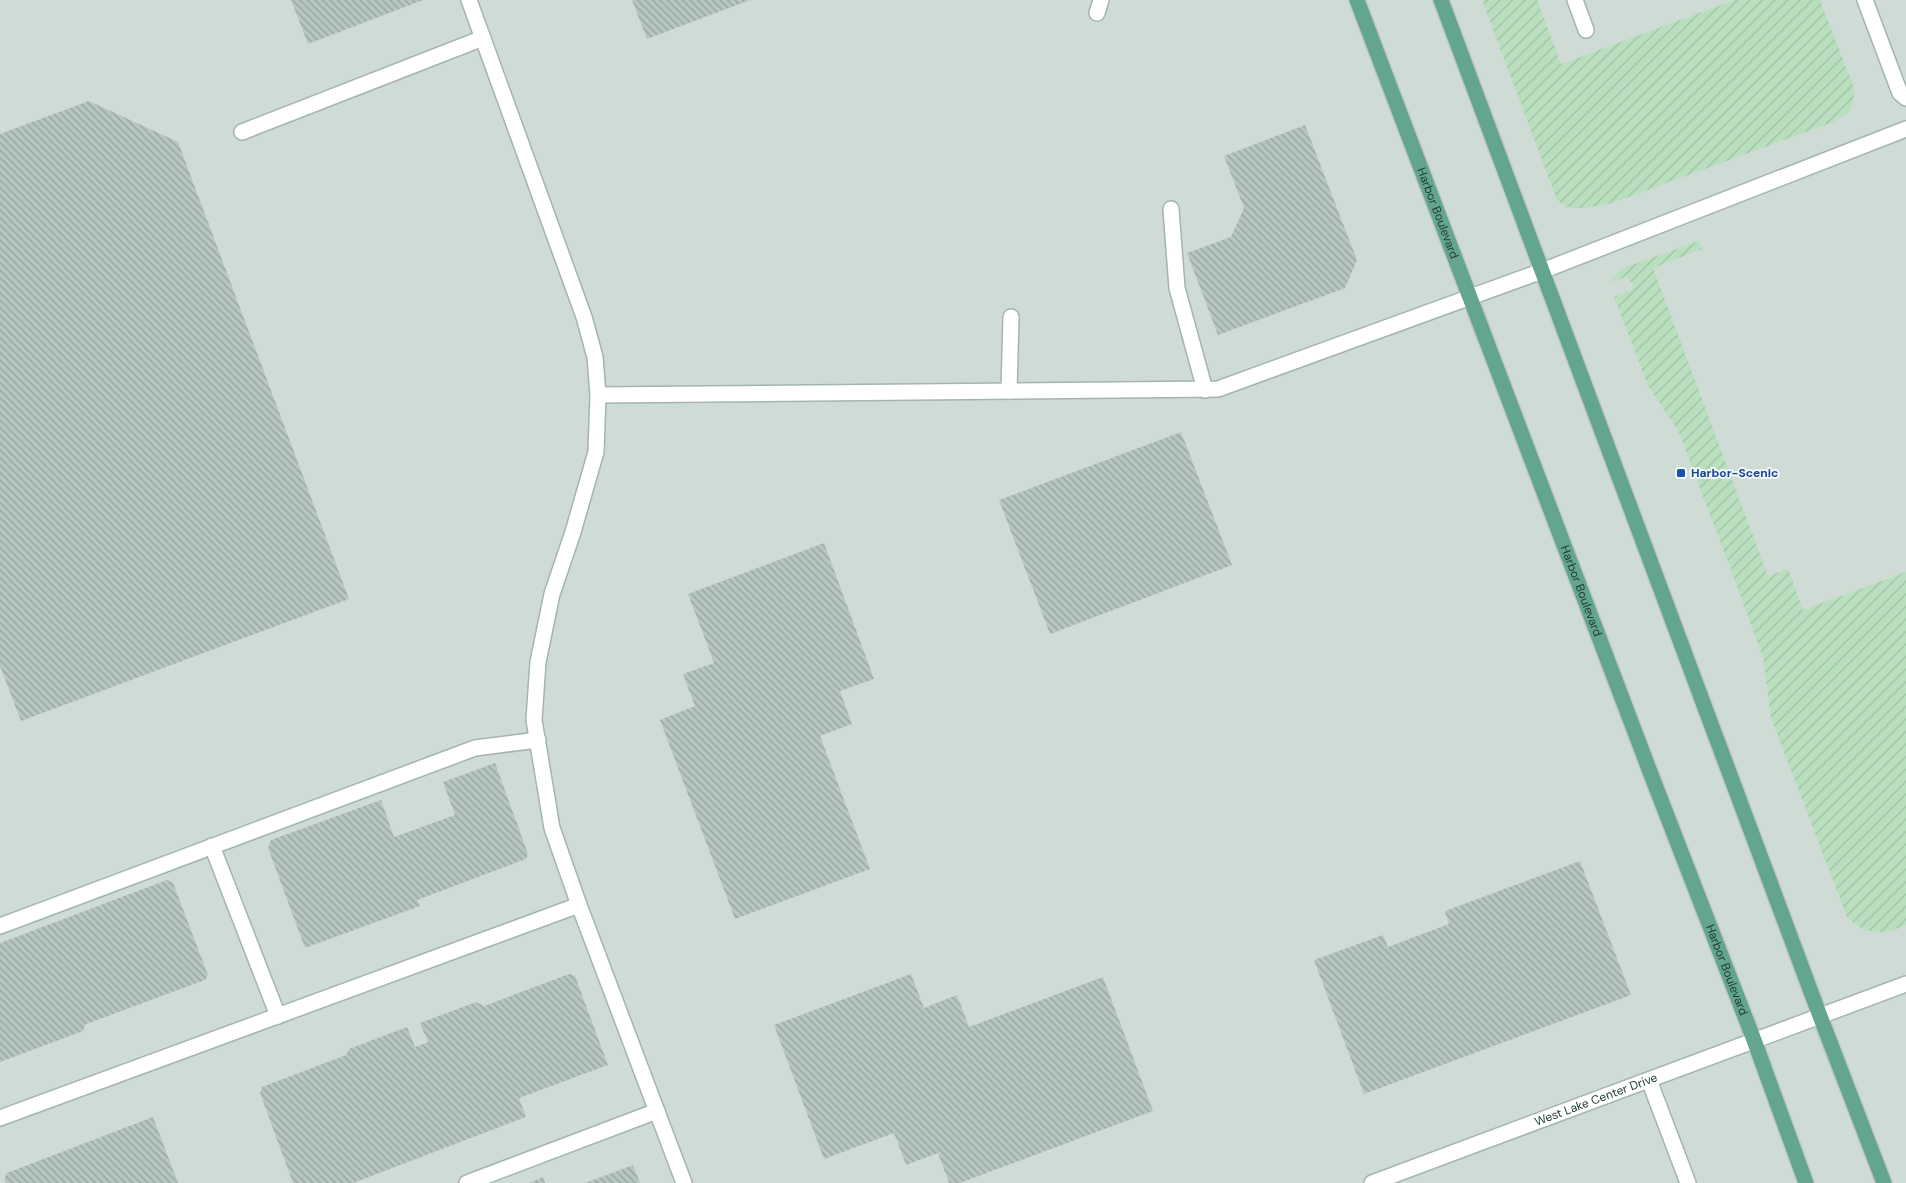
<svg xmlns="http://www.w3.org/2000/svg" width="1906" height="1183" font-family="'DM Sans',sans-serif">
<defs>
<pattern id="garden-furrows" width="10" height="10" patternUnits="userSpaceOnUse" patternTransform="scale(1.25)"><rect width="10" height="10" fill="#b9dfbf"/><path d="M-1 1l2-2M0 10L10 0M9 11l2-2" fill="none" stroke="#9fc0a5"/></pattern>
<pattern id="building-back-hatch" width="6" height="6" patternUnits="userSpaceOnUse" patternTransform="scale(1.25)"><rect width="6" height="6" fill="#b6c7bf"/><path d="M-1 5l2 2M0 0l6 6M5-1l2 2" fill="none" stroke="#94a39c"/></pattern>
</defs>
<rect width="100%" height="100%" fill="#e1ede6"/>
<!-- built -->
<rect fill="#cfdcd5" x="0" y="0" width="1906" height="1183"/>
<!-- garden -->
<g fill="url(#garden-furrows)">
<path d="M1482,0H1537L1561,64L1734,0H1820L1854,88C1855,106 1850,115 1833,122L1612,203L1587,208H1573L1566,207L1557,200Z"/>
<path d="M1699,241L1702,249L1653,268L1768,576L1788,569L1803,610L1906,572V925C1882,935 1866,936 1847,917L1771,718L1763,657L1731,570L1678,430L1648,386L1614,297L1632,290L1633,284L1626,277L1608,283L1623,268Z"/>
</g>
<!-- building -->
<g fill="url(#building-back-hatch)">
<path d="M291,0H423L308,44Z"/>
<path d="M632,0H750L647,39Z"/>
<path d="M89,101L178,142L349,599L21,721L0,666V134Z"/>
<path d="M1305,125L1357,260L1345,288L1218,335L1187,253L1231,237L1244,208L1224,156Z"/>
<path d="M1181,432L1232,565L1050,634L999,500Z"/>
<path d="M824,543L874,679L840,691L852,724L820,736L870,869L735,919L660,720L695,706L683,674L714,663L688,594Z"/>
<path d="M495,763L528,854L526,859L417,900L420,906L305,948L268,848L271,840L381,800L394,837L455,815L443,782Z"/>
<path d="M1580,861L1631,995L1364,1094L1314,960L1383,935L1388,947L1449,924L1445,911Z"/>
<path d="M167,880L173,883L208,975L205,980L86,1024L83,1031L0,1062V943Z"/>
<path d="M569,974L575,976L608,1065L519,1098L526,1117L353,1183H293L260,1093L262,1087L346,1055L349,1049L407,1027L415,1047L428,1042L420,1023L476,1002L484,1006Z"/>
<path d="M911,974L924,1008L957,995L969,1027L1103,977L1153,1111L960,1183H949L938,1153L906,1165L894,1133L824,1159L774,1025Z"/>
<path d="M153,1117L178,1183H6L4,1179L7,1173Z"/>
<path d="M633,1165L640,1183H585Z"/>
<path d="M543,1177L545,1183H529Z"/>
</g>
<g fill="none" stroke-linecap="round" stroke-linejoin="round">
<!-- service casing -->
<g stroke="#a3b5ad" stroke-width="18">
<g id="service">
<path d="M469,0L584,317L595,357L598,395L596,452L573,532L552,594L538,662L534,720L552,828L579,905L684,1183"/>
<path d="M1575,0L1586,30"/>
<path d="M1865,0L1900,93L1906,98"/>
<path d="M1097,13L1101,0"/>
<path d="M242,132L483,38"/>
<path d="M1171,209L1177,288L1205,390"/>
<path d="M1009,391L1011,317"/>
<path d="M598,395L1218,389L1542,271L1906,129"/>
<path d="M212,846L278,1016"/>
<path d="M0,926L475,748L538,740"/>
<path d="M1649,1080L1688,1183"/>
<path d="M0,1118L579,905"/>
<path d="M467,1183L657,1111"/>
</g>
</g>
<!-- tertiary casing -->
<g stroke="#a3b5ad" stroke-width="18">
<g id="tertiary">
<path id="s1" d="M1372,1183L1906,984"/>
</g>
</g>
<!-- primary casing -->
<g stroke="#c1c9c6" stroke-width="18">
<g id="primary">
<path id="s2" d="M1357,0L1652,777L1754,1040L1806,1183"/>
<path d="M1441,0L1820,1016L1884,1183"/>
</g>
</g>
<!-- service -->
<use href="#service" stroke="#fff" stroke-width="15"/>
<!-- tertiary -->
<use href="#tertiary" stroke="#fff" stroke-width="15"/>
<!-- primary -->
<use href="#primary" stroke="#63a58d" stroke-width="15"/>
</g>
<!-- markers -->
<rect fill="#1a4fb4" stroke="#f2f9f5" stroke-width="2" x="1676" y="468" width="10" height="10" rx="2.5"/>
<g text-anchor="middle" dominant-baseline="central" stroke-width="4" stroke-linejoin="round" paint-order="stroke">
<!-- street labels -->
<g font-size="12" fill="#203e33" stroke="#f2f9f5">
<text stroke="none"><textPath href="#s2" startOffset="228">Harbor Boulevard</textPath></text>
<text stroke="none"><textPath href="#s2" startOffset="632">Harbor Boulevard</textPath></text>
<text stroke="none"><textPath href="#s2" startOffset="1038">Harbor Boulevard</textPath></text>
<text stroke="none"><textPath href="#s1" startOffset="239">West Lake Center Drive</textPath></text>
</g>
<!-- transit labels -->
<g font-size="12" font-weight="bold" fill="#164399" stroke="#f2f9f5" text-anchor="start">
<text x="1691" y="473">Harbor-Scenic</text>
</g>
</g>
</svg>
